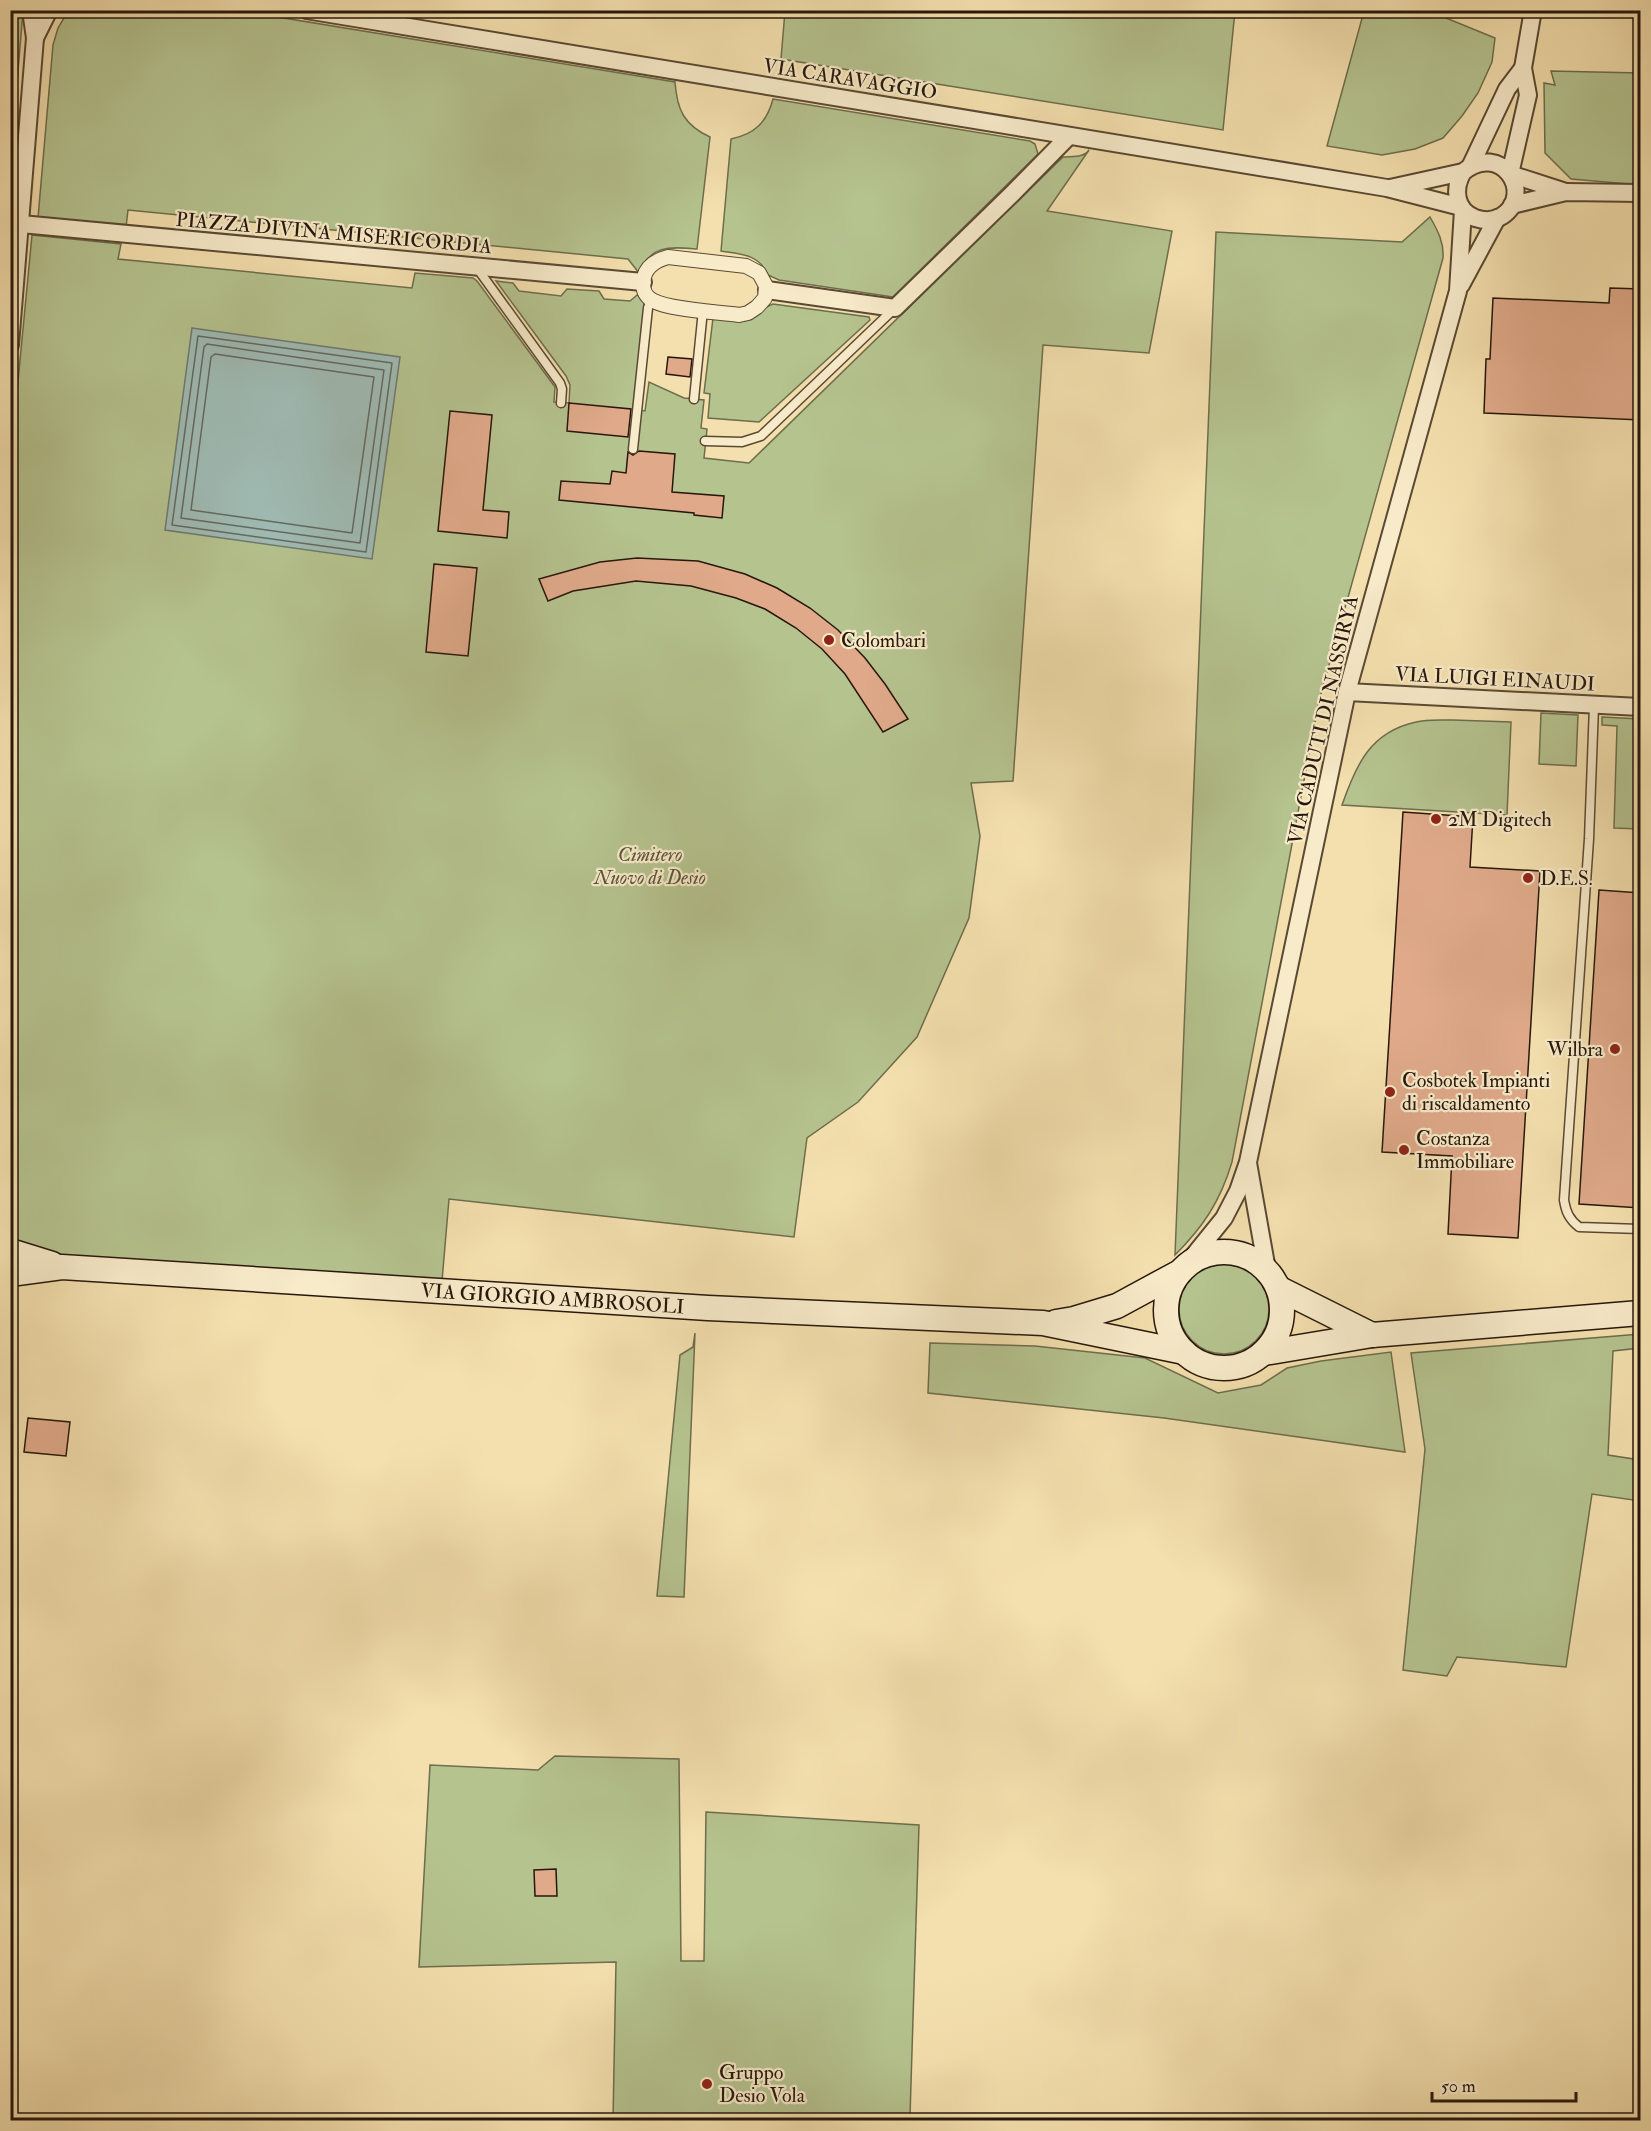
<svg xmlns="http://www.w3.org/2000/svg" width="1651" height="2131" font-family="'IM FELL Double Pica',serif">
<rect width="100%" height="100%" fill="#f4e0ae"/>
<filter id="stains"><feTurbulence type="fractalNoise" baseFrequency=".00333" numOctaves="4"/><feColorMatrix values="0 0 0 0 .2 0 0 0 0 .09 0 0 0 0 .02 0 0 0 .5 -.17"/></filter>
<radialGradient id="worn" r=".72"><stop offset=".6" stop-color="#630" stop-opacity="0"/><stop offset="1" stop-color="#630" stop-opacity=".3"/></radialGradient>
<!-- green -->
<g fill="#b5c38f" stroke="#6e6d4d" stroke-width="1.5">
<path d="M15,11H23L11,156L10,62Z"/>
<path d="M68,11H241L675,82C677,110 684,125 710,137L697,249C671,247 651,244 639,273L628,259L128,210L126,227L38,218L53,45L58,28Z"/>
<path d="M785,11H1235L1223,130L781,59Z"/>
<path d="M1364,11H1429L1495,38L1492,62L1478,93L1462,116L1443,138L1415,149L1382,155L1327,146Z"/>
<path d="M1551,71L1640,73V185L1571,179L1545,153L1544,83L1555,85Z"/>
<path d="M773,99L1030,141L1035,144L1038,154L893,297L779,280L768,275C759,254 741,254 721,251L731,139C755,134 767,122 773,99Z"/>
<path d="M1089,150L1047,211L1172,231L1149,353L1043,345L1013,781L971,783L980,836L969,918L917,1037L858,1102L807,1138L794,1237L449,1199L442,1281L49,1254L11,1240L10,465L32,235L121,244L118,259L412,288L415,273L473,278L477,281L555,387L554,402L569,403L570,385L566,376L496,281L513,283L519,291L561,296L567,289L599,291L604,299L630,301L637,295L645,298L633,409L645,411L649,382L684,398L704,400L701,428L707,429L704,458L749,463L1063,157C1072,156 1084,158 1089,150Z"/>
<path d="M1430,217C1438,231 1444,242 1443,258L1319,701L1232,1162C1220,1202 1203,1227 1175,1255L1216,232L1402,242Z"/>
<path d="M773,304L869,317L870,320L759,422L708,418L710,394L704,393L713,318C724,319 743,324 753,318C762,313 761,308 773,304Z"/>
<path d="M1541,713L1578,715L1576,766L1539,764Z"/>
<path d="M1602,717L1640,719V829L1614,828L1617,726L1602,725Z"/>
<path d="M1453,720L1511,722L1507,815L1342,805C1356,765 1370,732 1416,722C1427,719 1441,720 1453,720Z"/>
<circle cx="1224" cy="1309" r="45"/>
<path d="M695,1333L684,1597L657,1596L680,1355L693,1347Z"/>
<path d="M1640,1334V1348L1613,1351L1608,1455L1640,1460V1501L1592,1494L1566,1667L1457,1657L1447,1676L1403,1670L1425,1449L1411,1353Z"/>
<path d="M930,1343L1035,1346L1145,1358L1218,1393L1261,1385L1287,1368L1321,1361L1391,1352L1405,1452L1164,1418L928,1393Z"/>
<path d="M555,1756L679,1759L681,1961H704L706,1812L919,1825L910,2116L783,2117L782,2120H613L616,1962L419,1967L430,1765L538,1770Z"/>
</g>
<!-- water -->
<path fill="#9fbbb4" stroke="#6f7970" stroke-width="1.5" d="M192,328L400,357L372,559L165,530Z"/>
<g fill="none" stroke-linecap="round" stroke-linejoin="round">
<!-- shore -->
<g stroke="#636960" stroke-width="1.5">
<path d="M198,336L392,363L366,552L172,525Z"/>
<path d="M207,344L384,370L360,543L181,518L204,347Z"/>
<path d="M215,354L374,377L352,533L191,510L211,357Z"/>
</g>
</g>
<!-- building -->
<g fill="#e0aa8a" stroke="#27170b" stroke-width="1.5">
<path d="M1610,288L1641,289V420L1484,413L1486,359H1490L1493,298L1609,303Z"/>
<path d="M668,357L692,359L690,377L666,374Z"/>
<path d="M569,403L631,409L628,437L567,431Z"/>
<path d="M450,411L492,415L483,510L509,512L507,538L438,531Z"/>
<path d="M639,451L675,454L672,492L724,496L722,518L694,515V513L559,500L561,481L610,484L612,471L626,473L628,452L633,455Z"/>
<path d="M637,558L698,561L745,574L777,588L810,608L838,630L865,658L885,684L908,719L883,732L845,674L822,649L796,628L765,609L736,598L691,586L636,581L573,591L548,601L539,579L600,562Z"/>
<path d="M434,564L477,568L468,656L426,652Z"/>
<path d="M1403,812L1473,817L1470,867L1540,871L1518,1238L1448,1234L1452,1156L1382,1152Z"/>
<path d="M1599,890L1641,893V1208L1579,1204Z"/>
<path d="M28,1418L70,1422L66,1456L24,1452Z"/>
<path d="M556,1869L557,1896H535L534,1870Z"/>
</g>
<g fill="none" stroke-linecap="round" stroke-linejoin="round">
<!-- service casing -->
<g stroke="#5a4934" stroke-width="11">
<g id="service">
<path d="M477,268L560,383L562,389L561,403"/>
<path d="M694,399L703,310"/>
<path d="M705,441L742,442L761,436L895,308"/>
<path d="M633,449L648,308L651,300"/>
<path d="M1594,706L1589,839L1564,1200C1566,1212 1569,1219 1579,1227L1640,1229"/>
</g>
</g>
<!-- pedestrian casing -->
<g stroke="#5a4934" stroke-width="16">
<path id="pedestrian" d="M668,257L746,266L759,273L766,286L765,298L757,307L748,313L739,315C720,312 662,310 649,298C643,293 642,284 644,277C647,265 657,260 668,257Z"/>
</g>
<!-- minor casing -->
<g stroke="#5a4934" stroke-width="20">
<g id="minor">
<path d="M306,10L1387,188L1461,207"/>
<path d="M1533,10L1523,68L1528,95L1510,174L1566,192"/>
<path d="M35,38L49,10"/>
<path d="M1471,165L1507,89L1523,68"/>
<path d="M1390,188L1463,172C1500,141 1536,193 1502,216C1494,221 1484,221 1475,218C1455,210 1453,189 1463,172"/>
<path d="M1512,205L1566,192L1640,193"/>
<path d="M21,224L643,282"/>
<path d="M1461,285L1497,218"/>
<path d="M767,290L895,308L1012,194L1068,137"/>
<path d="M10,345L35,38L31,10"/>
<path d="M1347,692L1640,707"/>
<path d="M1248,1163L1267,1270"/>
<path d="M1186,1265L1224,1218L1238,1191L1248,1162L1347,692L1458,291L1463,210"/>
</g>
</g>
<!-- secondary casing -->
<g stroke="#27170b" stroke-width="27">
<g id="secondary">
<path d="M10,1251L52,1264"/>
<circle cx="1224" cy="1310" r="58"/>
<path id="s1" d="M10,1274L62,1267L708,1308L1043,1323L1184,1352"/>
<path d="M1278,1288L1372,1335"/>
<path d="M1056,1322L1074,1319L1117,1306L1178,1273"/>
<path d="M1264,1353L1372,1335L1640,1313"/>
</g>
</g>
<!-- service -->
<use href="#service" stroke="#f8ebca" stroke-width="8"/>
<!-- pedestrian -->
<use href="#pedestrian" stroke="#f8ebca" stroke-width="14"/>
<!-- minor -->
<use href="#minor" stroke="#f8ebca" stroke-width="16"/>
<!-- secondary -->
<use href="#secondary" stroke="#f8ebca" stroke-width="24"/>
</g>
<!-- markers -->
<g fill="#8f2418" stroke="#f8ebca" stroke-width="2">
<circle cx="829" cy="640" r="6"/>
<circle cx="1436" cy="819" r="6"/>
<circle cx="1528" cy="878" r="6"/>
<circle cx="1615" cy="1049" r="6"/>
<circle cx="1390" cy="1092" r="6"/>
<circle cx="1404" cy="1150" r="6"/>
<circle cx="707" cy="2084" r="6"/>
</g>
<g text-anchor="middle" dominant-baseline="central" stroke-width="4.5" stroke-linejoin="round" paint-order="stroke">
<!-- street labels -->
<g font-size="20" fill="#27170b" stroke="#f8ebca">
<text transform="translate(850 79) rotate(9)">VIA CARAVAGGIO</text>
<text transform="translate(334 233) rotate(5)">PIAZZA DIVINA MISERICORDIA</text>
<text transform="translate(1495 679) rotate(3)">VIA LUIGI EINAUDI</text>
<text transform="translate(1323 720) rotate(-77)">VIA CADUTI DI NASSIRYA</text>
<text stroke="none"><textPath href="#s1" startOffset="544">VIA GIORGIO AMBROSOLI</textPath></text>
</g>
<!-- poi labels -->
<g font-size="20" fill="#27170b" stroke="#f8ebca" text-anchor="start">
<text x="841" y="640">Colombari</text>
<text x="1448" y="819">2M Digitech</text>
<text x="1540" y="878">D.E.S.</text>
<text x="1603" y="1049" text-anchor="end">Wilbra</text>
<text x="1402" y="1080">Cosbotek Impianti<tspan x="1402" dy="23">di riscaldamento</tspan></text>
<text x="1416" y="1138">Costanza<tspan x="1416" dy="23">Immobiliare</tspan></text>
<text x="719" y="2072">Gruppo<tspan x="719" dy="23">Desio Vola</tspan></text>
</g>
<!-- park labels -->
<g font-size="20" font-style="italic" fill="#595339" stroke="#f8ebca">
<text x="650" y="854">Cimitero<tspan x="650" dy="23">Nuovo di Desio</tspan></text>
</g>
</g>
<!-- margin -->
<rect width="1651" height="2131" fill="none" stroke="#f4e0ae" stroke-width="36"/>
<rect x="12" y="12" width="1627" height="2107" fill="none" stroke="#27170b" stroke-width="3"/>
<rect x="18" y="18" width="1615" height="2095" fill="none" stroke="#27170b" stroke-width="1.5"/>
<!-- scale -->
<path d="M1432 2092v9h144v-9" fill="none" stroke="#27170b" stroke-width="3"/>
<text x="1441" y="2092" font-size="18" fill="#27170b" stroke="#f8ebca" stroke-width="4.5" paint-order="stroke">50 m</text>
<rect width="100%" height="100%" filter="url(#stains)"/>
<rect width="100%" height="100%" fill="url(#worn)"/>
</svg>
